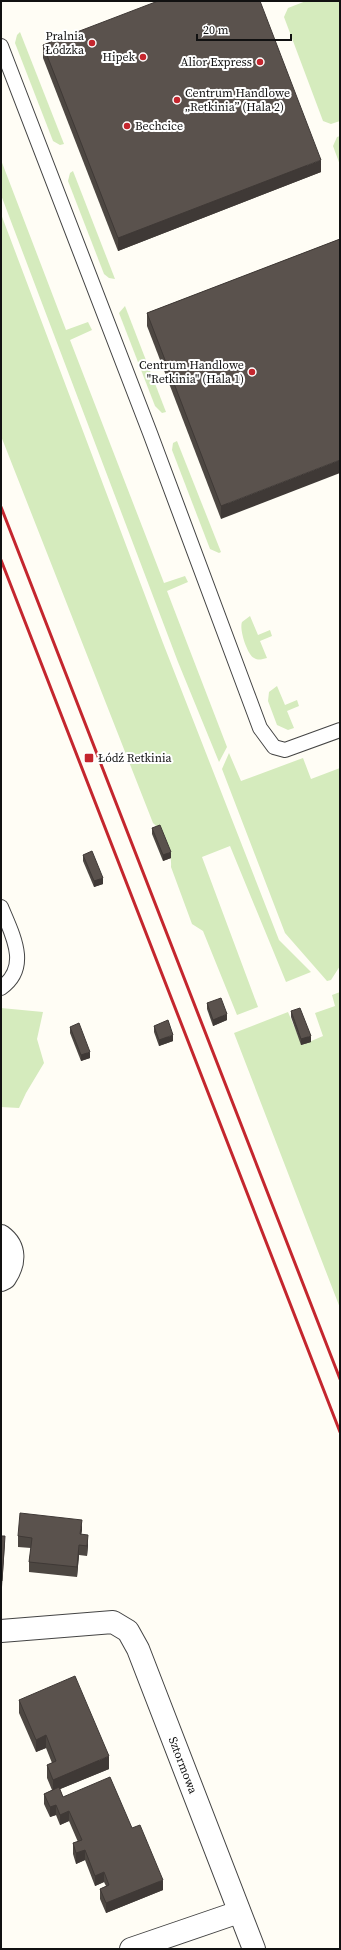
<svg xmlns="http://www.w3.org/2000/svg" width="341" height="1950" font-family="'Source Serif 4',serif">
<rect width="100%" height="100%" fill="#fffdf5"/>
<!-- green -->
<g fill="#d5ebbd">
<path d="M306,1H340V121L331,124L323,121L284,17L288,8Z"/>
<path d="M20,32L64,144L60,145L53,141L15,43L17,35Z"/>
<path d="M340,136V165L333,146L337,137Z"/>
<path d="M1,160L66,330L88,322L92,330L70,340L164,583L185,576L188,582L167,591L227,747L219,762L178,662L1,195Z"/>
<path d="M73,171L115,279L109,278L104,274L68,181L70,173Z"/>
<path d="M1,214L163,643L279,940L311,972L286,982L230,846L202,857L258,1007L237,1015L203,931L192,924L171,867C172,851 165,833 153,823L1,436Z"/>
<path d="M125,306L166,412L162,413L155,406L119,313Z"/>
<path d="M177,441L221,552L219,553L210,549L172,450L173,443Z"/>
<path d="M250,616L258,635L270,630L272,636L260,641L267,658C262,659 259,661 254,658C247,654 239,629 242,622Z"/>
<path d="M277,686L285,705L297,700L299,706L287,711L294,728L288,730L277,725L268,701L269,692Z"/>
<path d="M229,753L241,781L303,758L311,779L340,768V966L331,980L327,981L285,933L222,769Z"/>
<path d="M340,992V1308L234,1033L288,1012L302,1045L323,1036L315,1013L335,1006L332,995Z"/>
<path d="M1,1008L43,1012L37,1039L44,1063L26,1093L19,1108L1,1107Z"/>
</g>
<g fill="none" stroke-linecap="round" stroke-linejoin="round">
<!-- service casing -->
<g stroke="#444" stroke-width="16">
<g id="service">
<path d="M1,46L150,433L260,728L274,747L285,750L340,730"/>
<path d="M1,907C12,934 31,967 1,988"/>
</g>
</g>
<!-- minor casing -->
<g stroke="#444" stroke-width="24">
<g id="minor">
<path d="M1,1236C16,1247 15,1263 5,1278L1,1280"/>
<path id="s1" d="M1,1631L113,1622L128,1631L138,1649L254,1949"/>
<path d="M131,1949L239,1912"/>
</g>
</g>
<!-- service -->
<use href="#service" stroke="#fff" stroke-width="14"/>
<!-- minor -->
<use href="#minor" stroke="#fff" stroke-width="22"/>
<!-- rail -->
<g stroke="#c4262e" stroke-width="3">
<path d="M1,507L340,1379"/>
<path d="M1,560L340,1432"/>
</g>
</g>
<!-- wall -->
<g fill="#4d4742">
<path d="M43,45L321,172L118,251L43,58Z"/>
<path d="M340,239L221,519L147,326V313Z"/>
<path d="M152,828L171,858L163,861L152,834Z"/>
<path d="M83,855L103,884L94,887L83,861Z"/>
<path d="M207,1003L227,1020L213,1026L207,1009Z"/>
<path d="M291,1011L311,1042L301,1045L291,1017Z"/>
<path d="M154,1026L173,1041L159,1046L154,1032Z"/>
<path d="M70,1027L90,1058L81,1061L70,1033Z"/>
<path d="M82,1530L81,1534L88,1545L87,1556L79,1555L77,1577L29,1572V1562L31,1548L18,1547V1536Z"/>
<path d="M1,1536L5,1542L2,1587L1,1586Z"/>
<path d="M19,1700L109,1769L60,1789L63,1797L132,1828L163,1890L106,1913L100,1899V1889L106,1886L104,1882L95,1886L85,1860L76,1864L73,1854V1843L78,1842L69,1821L60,1825L56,1815L50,1817L44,1804V1794L52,1790L47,1778V1765L52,1763L46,1748L36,1752L19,1713Z"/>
</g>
<!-- shaded-wall -->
<g fill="#3f3936">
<path d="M321,160V172L118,251V238Z"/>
<path d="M340,460V473L221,519V506Z"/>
<path d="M171,852V858L163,861V855Z"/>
<path d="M103,878V884L94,887V881Z"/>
<path d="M227,1014V1020L213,1026V1020Z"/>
<path d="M173,1035V1041L159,1046V1040Z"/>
<path d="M311,1036V1042L301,1045V1039Z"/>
<path d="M90,1052V1058L81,1061V1055Z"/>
<path d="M82,1520V1530L80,1544V1534Z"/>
<path d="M88,1535V1545L87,1556V1546Z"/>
<path d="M79,1545V1555L77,1577V1567Z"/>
<path d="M46,1735V1748L36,1752V1740Z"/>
<path d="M109,1756V1769L53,1792V1780Z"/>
<path d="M56,1805V1815L50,1817V1807Z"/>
<path d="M69,1811V1821L60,1825V1815Z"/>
<path d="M85,1850V1860L76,1864V1853Z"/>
<path d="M104,1872V1882L95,1886V1876Z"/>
<path d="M163,1880V1890L106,1913V1903Z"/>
</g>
<!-- building -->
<g fill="#5a524d" stroke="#3f3936">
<path d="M158,1H260L321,160L118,238L43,45Z"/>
<path d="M340,239V460L221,506L147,313Z"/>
<path d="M160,825L171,852L163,855L152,828Z"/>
<path d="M92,851L103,878L94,881L83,855Z"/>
<path d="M221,998L227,1014L213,1020L207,1003Z"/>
<path d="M300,1008L311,1036L301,1039L291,1011Z"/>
<path d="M168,1020L173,1035L159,1040L154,1026Z"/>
<path d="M79,1023L90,1052L81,1055L70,1027Z"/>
<path d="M20,1513L82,1520L80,1534L88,1535L87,1546L79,1545L77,1567L29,1562L32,1538L18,1536Z"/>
<path d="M1,1536H5L2,1581L1,1580Z"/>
<path d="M75,1676L109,1756L53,1780L47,1765L56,1761L46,1735L36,1740L19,1700Z"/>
<path d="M110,1777L132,1828L140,1825L163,1880L106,1903L100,1889L109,1885L104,1872L95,1876L85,1850L76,1853L73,1843L82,1840L69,1811L60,1815L56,1805L50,1807L44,1794L59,1787L63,1797Z"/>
</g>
<!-- markers -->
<g fill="#c4262e" stroke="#fff" stroke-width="1.5">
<circle cx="92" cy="43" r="4"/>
<circle cx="143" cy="57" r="4"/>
<circle cx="260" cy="62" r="4"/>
<circle cx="177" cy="100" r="4"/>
<circle cx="127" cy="126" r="4"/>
<circle cx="252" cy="372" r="4"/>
<rect x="84" y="753" width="10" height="10" rx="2"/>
</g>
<g text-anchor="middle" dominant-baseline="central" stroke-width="4" stroke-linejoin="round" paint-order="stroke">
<!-- poi labels -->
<g font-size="12" fill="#111" stroke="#fff" text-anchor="end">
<text x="84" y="36">Pralnia<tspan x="84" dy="14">Łódzka</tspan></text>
<text x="135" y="57">Hipek</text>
<text x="252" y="62">Alior Express</text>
<text x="185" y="93" text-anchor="start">Centrum Handlowe<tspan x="185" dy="14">„Retkinia” (Hala 2)</tspan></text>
<text x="135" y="126" text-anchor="start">Bechcice</text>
<text x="244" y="365">Centrum Handlowe<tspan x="244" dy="14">"Retkinia" (Hala 1)</tspan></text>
<text x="98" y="758" text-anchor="start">Łódź Retkinia</text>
</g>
<!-- street labels -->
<g font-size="12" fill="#111" stroke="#fff">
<text stroke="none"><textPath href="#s1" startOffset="275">Sztormowa</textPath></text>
</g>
</g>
<!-- border -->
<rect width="341" height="1950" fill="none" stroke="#111111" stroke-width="4"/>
<!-- scale -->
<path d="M197 34v6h94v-6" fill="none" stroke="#111111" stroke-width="2"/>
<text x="203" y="34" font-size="12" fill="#111111" stroke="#ffffff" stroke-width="3" paint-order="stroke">20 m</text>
</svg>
